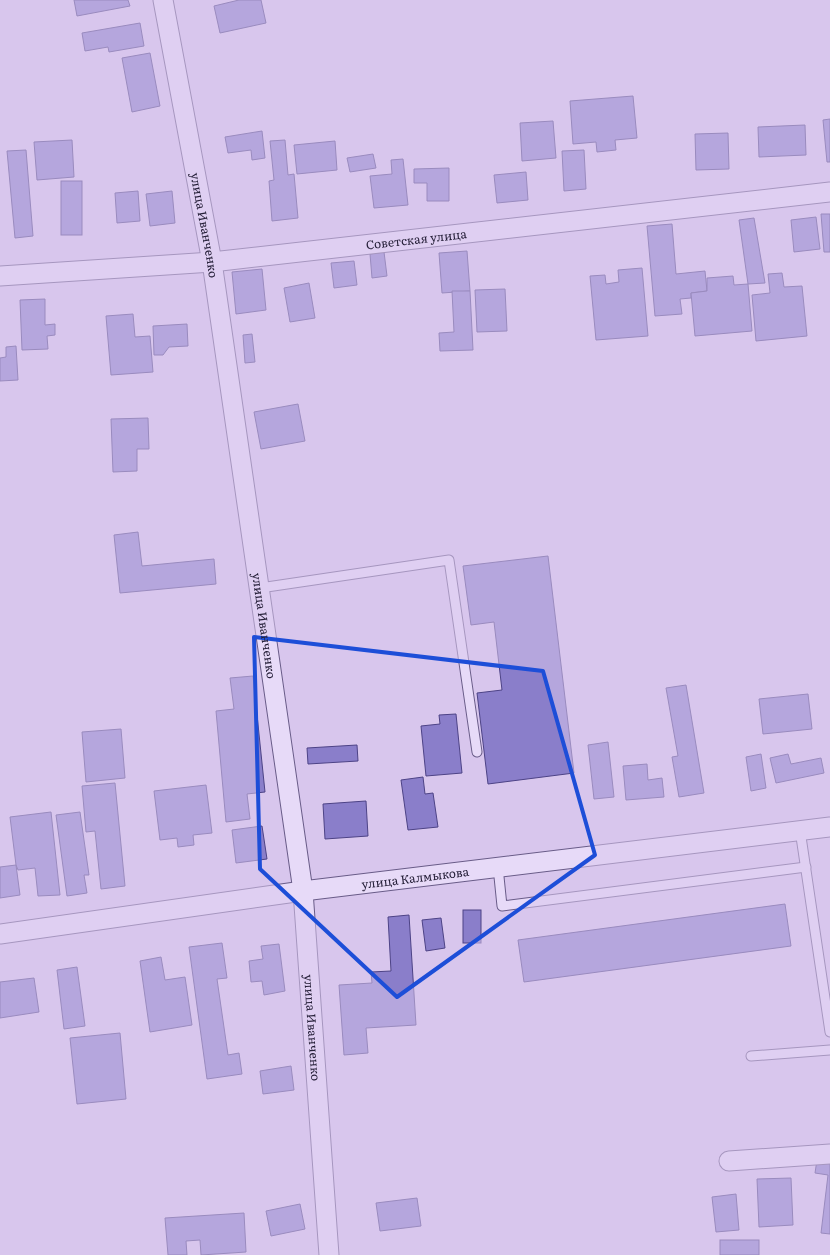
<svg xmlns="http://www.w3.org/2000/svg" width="830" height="1255" font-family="Literata,serif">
<rect width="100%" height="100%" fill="#d8c6ed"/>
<!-- building -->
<g fill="#8a7eca" stroke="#4d4386">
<path d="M74,0H128L130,6L77,16Z"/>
<path d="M239,0H261L266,23L220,33L214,6Z"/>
<path d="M140,23L144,46L109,52L108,47L85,51L82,33Z"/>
<path d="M150,53L160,106L132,112L122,58Z"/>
<path d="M633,96L637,138L615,140L616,150L597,152L596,142L573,144L570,101Z"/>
<path d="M830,119V162H827L823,120Z"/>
<path d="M553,121L556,158L522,161L520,123Z"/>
<path d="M805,125L806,155L759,157L758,127Z"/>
<path d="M262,131L265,158L252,160L251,150L228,153L225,137Z"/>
<path d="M728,133L729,169L696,170L695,134Z"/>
<path d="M72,140L74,177L37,180L34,142Z"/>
<path d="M285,140L288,175L294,174L298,218L272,221L269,181L274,180L270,141Z"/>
<path d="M335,141L337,170L297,174L294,145Z"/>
<path d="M26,150L33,236L15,238L7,151Z"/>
<path d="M584,150L586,189L564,191L562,151Z"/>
<path d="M373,154L376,168L350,172L347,158Z"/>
<path d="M403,159L408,205L374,208L370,176L392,174L391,160Z"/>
<path d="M449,168V201H427V183H414V169Z"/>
<path d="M526,172L528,200L497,203L494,175Z"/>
<rect x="61" y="181" width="21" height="54"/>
<path d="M138,191L140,221L117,223L115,193Z"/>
<path d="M172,191L175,223L150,226L146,194Z"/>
<path d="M821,214H830V252H824Z"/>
<path d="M816,217L820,249L794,252L791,220Z"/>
<path d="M754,218L765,283L748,284L739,220Z"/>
<path d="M672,224L676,274L705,271L707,291L691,293V298L680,299L682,314L655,316L647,226Z"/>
<path d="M467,251L470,291L442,293L439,253Z"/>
<path d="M384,252L387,276L372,278L370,254Z"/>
<path d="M354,261L357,285L334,288L331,263Z"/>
<path d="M642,268L648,336L596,340L590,276L605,275L606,284L619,282L618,270Z"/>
<path d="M262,269L266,310L236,314L232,272Z"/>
<path d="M782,273L784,287L802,286L807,336L756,341L752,295L770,293L768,274Z"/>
<path d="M733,276L734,285L748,284L752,331L695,336L691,293L707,291V278Z"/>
<path d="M309,283L315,318L290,322L284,288Z"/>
<path d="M505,289L507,331L477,332L475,290Z"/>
<path d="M452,291H470L473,350L440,351L439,333L454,332Z"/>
<path d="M45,299V325L55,324V335L47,336L48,349L22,350L20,300Z"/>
<path d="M133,314L135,337L150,336L153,372L111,375L106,316Z"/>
<path d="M187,324L188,346L169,347L163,355H154L153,326Z"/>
<path d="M252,334L255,362L245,363L243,335Z"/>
<path d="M16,346L18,380L0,381V358L6,357V347Z"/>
<path d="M298,404L305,441L261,449L254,412Z"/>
<path d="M148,418L149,449H137V471L113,472L111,419Z"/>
<path d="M138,532L142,566L214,559L216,584L120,593L114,535Z"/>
<path d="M548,556L574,773L488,784L477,693L502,690L494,622L471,625L463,566Z"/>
<path d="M253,676L265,792L247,794L250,819L226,822L216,711L234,709L230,678Z"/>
<path d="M686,685L704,793L679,797L672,757L678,756L666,688Z"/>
<path d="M808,694L812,729L763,734L759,699Z"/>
<path d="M456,714L462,773L426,776L421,726L440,724L439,715Z"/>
<path d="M121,729L125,778L86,782L82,732Z"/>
<path d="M608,742L614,797L594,799L588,745Z"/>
<path d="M357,745L358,761L308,764L307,748Z"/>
<path d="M761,754L766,788L751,791L746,757Z"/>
<path d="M788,754L791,764L821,758L824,773L776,783L770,758Z"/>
<path d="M647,764L648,780L662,778L664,797L626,800L623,766Z"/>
<path d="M423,777L425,794L433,793L438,827L408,830L401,780Z"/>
<path d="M115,783L125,886L101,889L95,831L86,832L82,786Z"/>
<path d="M206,785L212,833L193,835L194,845L178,847L177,838L160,840L154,791Z"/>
<path d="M366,801L368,836L325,839L323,804Z"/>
<path d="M51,812L60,895L38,896L35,868L18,870L16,865L10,817Z"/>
<path d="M80,812L89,875H84L87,893L67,896L56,815Z"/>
<path d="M262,826L267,859L236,863L232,830Z"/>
<path d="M16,865L20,895L0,898V867Z"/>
<path d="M785,904L791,946L524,982L518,940Z"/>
<rect x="463" y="910" width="18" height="33"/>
<path d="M409,915L416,1025L366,1028L368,1053L344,1055L339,985L372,983L371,972L391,971L388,917Z"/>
<path d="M441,918L445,948L426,951L422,920Z"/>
<path d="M222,943L227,978L217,979L228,1055L239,1053L242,1074L207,1079L189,947Z"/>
<path d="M279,944L285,991L264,995L262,981L251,982L249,961L263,959L261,946Z"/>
<path d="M161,957L165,980L185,977L192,1025L150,1032L140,961Z"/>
<path d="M77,967L85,1026L64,1029L57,970Z"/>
<path d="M34,978L39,1012L0,1018V982Z"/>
<path d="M120,1033L126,1099L77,1104L70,1038Z"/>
<path d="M291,1066L294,1090L263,1094L260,1071Z"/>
<path d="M817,1160L830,1162V1234L821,1233L828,1175L815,1173Z"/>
<path d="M791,1178L793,1225L759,1227L757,1179Z"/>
<path d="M736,1194L739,1230L716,1232L712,1197Z"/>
<path d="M417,1198L421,1226L380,1231L376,1203Z"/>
<path d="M300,1204L305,1229L271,1236L266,1211Z"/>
<path d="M244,1213L246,1252L201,1255L200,1240L186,1241L187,1255H168L165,1218Z"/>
<rect x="720" y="1240" width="39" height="15"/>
</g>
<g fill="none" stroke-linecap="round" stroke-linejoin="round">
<!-- lane casing -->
<g stroke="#695c88" stroke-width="11">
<g id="lane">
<path d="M260,588L449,560L477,752"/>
<path d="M800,830L830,1032"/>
<path d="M498,867L502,906L806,867"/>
<path d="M751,1056L830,1050"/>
</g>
</g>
<!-- street casing -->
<g stroke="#695c88" stroke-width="21">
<g id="street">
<path id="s1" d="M163,0L212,262L303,891L329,1255"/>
<path id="s2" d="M0,276L212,262L830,192"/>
<path id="s3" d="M0,934L303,891L830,827"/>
<path d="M729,1161L830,1154"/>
</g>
</g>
<!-- lane -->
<use href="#lane" stroke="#e7daf8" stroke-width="9"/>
<!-- street -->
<use href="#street" stroke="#e7daf8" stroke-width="19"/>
</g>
<!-- marked area -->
<path d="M0 0H830V1255H0ZM254,637L543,671L595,855L397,997L260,869Z" fill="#d8c6ed" fill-opacity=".55" fill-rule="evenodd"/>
<path fill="none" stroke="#1d4ed8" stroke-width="4" stroke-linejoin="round" d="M254,637L543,671L595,855L397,997L260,869Z"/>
<g text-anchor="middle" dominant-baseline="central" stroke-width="4.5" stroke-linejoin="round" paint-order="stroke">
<!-- street labels -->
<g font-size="12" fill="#262039" stroke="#e4d6f5">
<text stroke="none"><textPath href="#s1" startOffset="229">улица Иванченко</textPath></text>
<text stroke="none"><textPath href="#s2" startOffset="418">Советская улица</textPath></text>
<text stroke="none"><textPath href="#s1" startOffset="634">улица Иванченко</textPath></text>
<text stroke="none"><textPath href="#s3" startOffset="419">улица Калмыкова</textPath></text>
<text stroke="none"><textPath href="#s1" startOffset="1039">улица Иванченко</textPath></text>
</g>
</g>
</svg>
